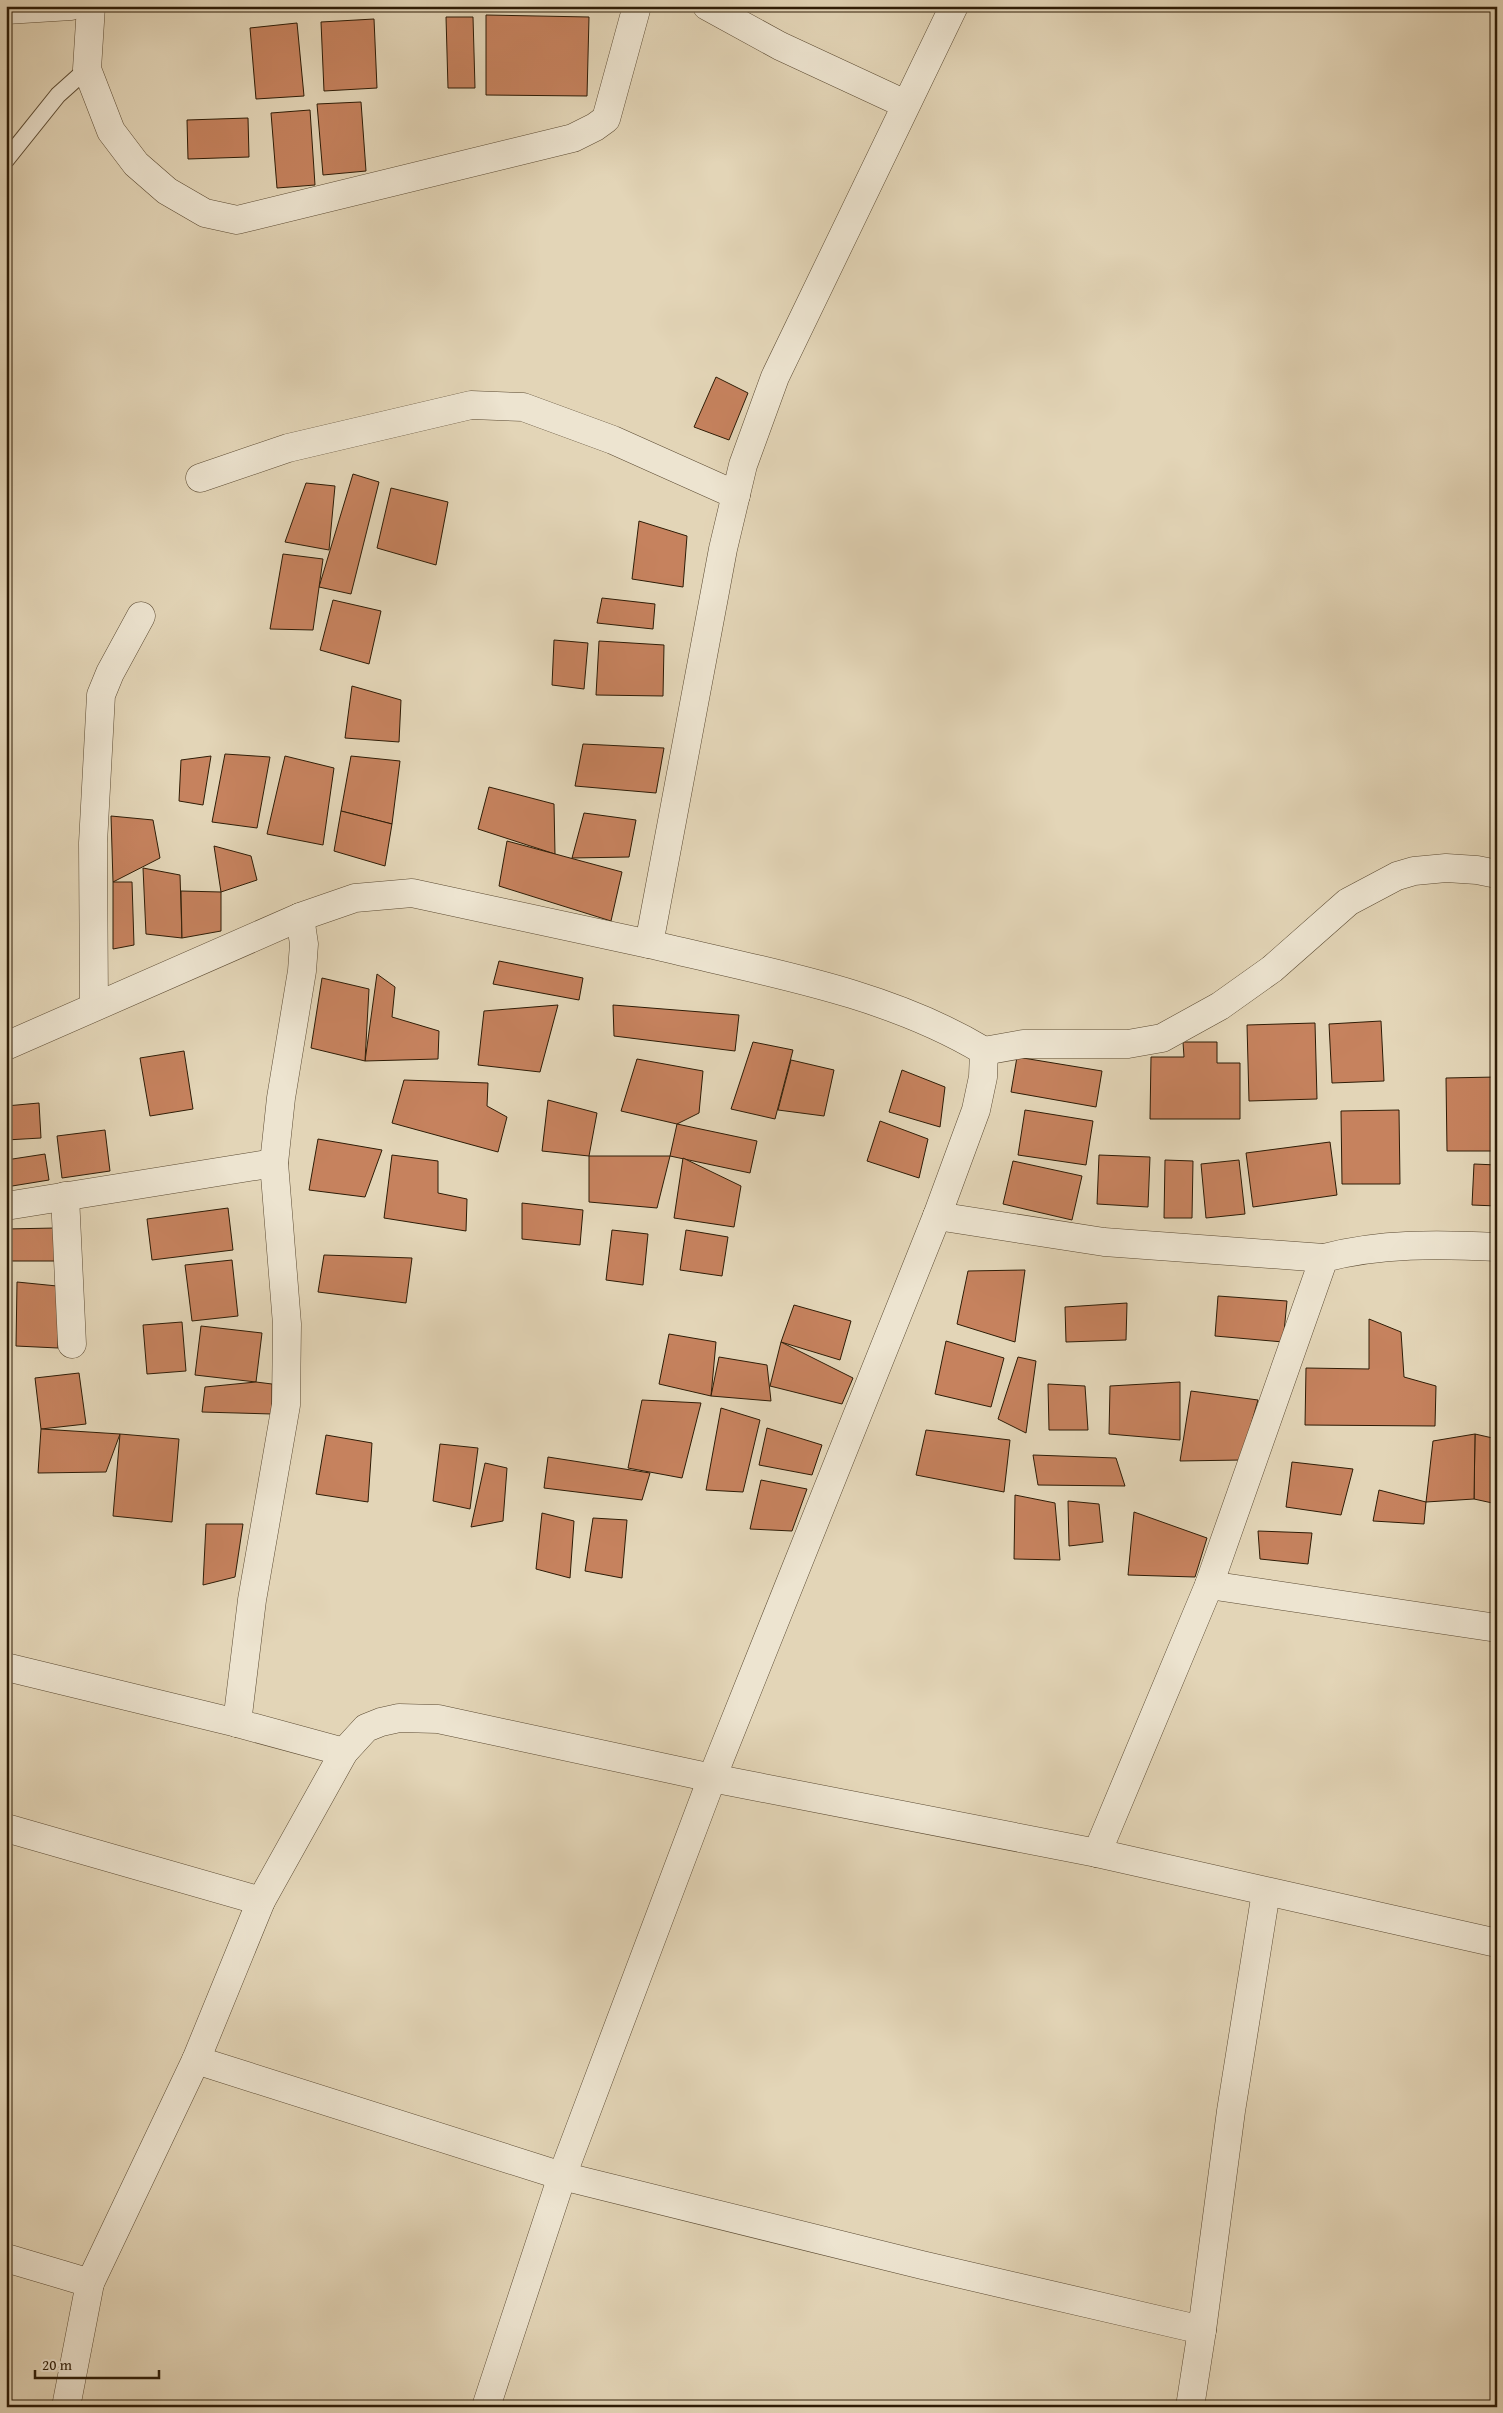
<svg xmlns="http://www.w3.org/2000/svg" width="1503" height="2413" font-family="'Gentium Book Plus',serif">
<rect width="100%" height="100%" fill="#e3d5b7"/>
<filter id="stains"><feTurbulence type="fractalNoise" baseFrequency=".004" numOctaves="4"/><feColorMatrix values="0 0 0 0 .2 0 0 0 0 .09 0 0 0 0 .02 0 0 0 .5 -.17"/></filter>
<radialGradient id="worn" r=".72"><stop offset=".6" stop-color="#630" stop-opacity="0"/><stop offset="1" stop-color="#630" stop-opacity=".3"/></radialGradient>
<!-- building -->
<g fill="#c6825e" stroke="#2e1c06">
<path d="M486,15L589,17L587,96L486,95Z"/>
<path d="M446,17H473L475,88H448Z"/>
<path d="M374,19L377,88L324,91L321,22Z"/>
<path d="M297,23L304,96L256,99L250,28Z"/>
<path d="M361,102L366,171L323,175L317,104Z"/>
<path d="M310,110L315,185L277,188L271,113Z"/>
<path d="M248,118L249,157L188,159L187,120Z"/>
<path d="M716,377L748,393L729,440L694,427Z"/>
<path d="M353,474L379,482L351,594L319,587Z"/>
<path d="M306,483L335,486L329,550L285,542Z"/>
<path d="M391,488L448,502L436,565L377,548Z"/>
<path d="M639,521L687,536L683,587L632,579Z"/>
<path d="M283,554L323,559L313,630L270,629Z"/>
<path d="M602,598L655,604L653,629L597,623Z"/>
<path d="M333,600L381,611L369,664L320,650Z"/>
<path d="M554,640L588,643L584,689L552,685Z"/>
<path d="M599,641L664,645L663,696L596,695Z"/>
<path d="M352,686L401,700L399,742L345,738Z"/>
<path d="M583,744L664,748L656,793L575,786Z"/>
<path d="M225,754L270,757L257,828L212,822Z"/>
<path d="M211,756L203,805L179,801L181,760Z"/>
<path d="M285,756L334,768L323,845L267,834Z"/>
<path d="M351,756L400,761L392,824L341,811Z"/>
<path d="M489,787L554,804L555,854L478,829Z"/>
<path d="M341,811L392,824L385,866L334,851Z"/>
<path d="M584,813L636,820L629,857L572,858Z"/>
<path d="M111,816L153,820L160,858L113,882Z"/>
<path d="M507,841L622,872L611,921L499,886Z"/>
<path d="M214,846L251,856L257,880L221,892Z"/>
<path d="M143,868L180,875L182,938L146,934Z"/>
<path d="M113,882H132L134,945L113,949Z"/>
<path d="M181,891L221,892V931L182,938Z"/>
<path d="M499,961L583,978L579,1000L493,984Z"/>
<path d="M377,974L395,987L392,1017L439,1031L438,1059L365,1061Z"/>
<path d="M322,978L369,989L365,1061L311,1048Z"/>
<path d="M558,1005L540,1072L478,1065L484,1011Z"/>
<path d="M613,1005L739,1015L735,1051L614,1036Z"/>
<path d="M1381,1021L1384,1081L1332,1083L1329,1024Z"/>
<path d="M1315,1023L1317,1099L1249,1101L1247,1025Z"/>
<path d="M753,1042L793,1050L775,1119L731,1109Z"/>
<path d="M1183,1042H1217V1063H1240V1119H1150L1151,1057H1184Z"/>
<path d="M184,1051L193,1109L150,1116L140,1058Z"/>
<path d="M1017,1057L1102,1071L1096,1107L1011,1092Z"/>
<path d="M637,1059L703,1071L699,1113L677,1124L621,1111Z"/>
<path d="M791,1060L834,1070L824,1116L778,1110Z"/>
<path d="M902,1070L945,1087L940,1127L889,1112Z"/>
<path d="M1496,1077L1497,1151H1447L1446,1078Z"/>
<path d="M404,1080L488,1083L487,1106L507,1117L498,1152L392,1123Z"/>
<path d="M548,1100L597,1113L589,1156L542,1151Z"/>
<path d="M39,1103L41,1138L6,1140V1106Z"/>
<path d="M1025,1110L1093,1121L1086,1165L1018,1155Z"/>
<path d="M1399,1110L1400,1184H1342L1341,1111Z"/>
<path d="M880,1121L928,1139L919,1178L867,1161Z"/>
<path d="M677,1124L757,1141L750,1173L670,1156Z"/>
<path d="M105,1130L110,1171L62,1178L57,1136Z"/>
<path d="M318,1139L382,1150L365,1197L309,1190Z"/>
<path d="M1330,1142L1337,1195L1253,1207L1246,1153Z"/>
<path d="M45,1154L49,1180L6,1187V1160Z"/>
<path d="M392,1155L438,1161V1193L467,1199L466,1231L384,1218Z"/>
<path d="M1099,1155L1150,1157L1148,1207L1097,1204Z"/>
<path d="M589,1156H670L657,1208L589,1202Z"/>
<path d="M683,1158L741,1186L734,1227L674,1218Z"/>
<path d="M1165,1160L1193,1161L1192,1218H1164Z"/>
<path d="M1239,1160L1245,1214L1206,1218L1201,1164Z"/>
<path d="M1013,1161L1082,1176L1072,1220L1003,1204Z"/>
<path d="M1474,1164L1497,1165V1206L1472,1205Z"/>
<path d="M522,1203L583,1210L580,1245L522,1239Z"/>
<path d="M228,1208L233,1250L152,1260L147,1219Z"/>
<path d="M55,1228V1261H6V1229Z"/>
<path d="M612,1230L648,1234L643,1285L606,1280Z"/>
<path d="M686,1230L728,1237L722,1276L680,1270Z"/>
<path d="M324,1255L412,1258L406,1303L318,1292Z"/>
<path d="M232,1260L238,1316L192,1321L185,1265Z"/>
<path d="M1025,1270L1015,1342L957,1324L968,1271Z"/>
<path d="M17,1282L57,1286L58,1348L16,1346Z"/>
<path d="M1218,1296L1287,1301L1283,1342L1215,1336Z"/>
<path d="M1127,1303L1126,1340L1066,1342L1065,1307Z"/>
<path d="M794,1305L851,1321L840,1360L781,1342Z"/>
<path d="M1369,1319L1401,1332L1404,1377L1436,1386L1435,1426L1305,1425L1306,1368L1369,1369Z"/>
<path d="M182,1322L186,1371L147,1374L143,1325Z"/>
<path d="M201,1326L262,1333L256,1382L195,1375Z"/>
<path d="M669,1334L716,1342L711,1396L659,1384Z"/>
<path d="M946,1341L1004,1358L991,1407L935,1394Z"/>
<path d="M781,1342L853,1378L842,1404L770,1386Z"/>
<path d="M719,1357L767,1365L771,1401L711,1396Z"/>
<path d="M1018,1357L1036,1361L1026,1433L998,1419Z"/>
<path d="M79,1373L86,1424L41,1429L35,1378Z"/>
<path d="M256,1382L272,1384V1414L202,1412L205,1387Z"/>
<path d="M1180,1382V1440L1109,1434L1110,1386Z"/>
<path d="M1048,1384L1085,1386L1088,1430H1049Z"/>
<path d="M1191,1391L1258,1400L1241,1460L1180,1461Z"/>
<path d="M642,1400L701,1403L682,1478L628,1468Z"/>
<path d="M721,1408L760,1420L743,1492L706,1490Z"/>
<path d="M767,1428L822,1445L812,1475L759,1465Z"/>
<path d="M41,1429L120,1434L106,1472L38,1473Z"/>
<path d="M926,1430L1010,1440L1004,1492L916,1475Z"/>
<path d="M120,1434L179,1439L172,1522L113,1516Z"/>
<path d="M1475,1434L1497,1439V1504L1474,1499Z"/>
<path d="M1475,1434L1474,1499L1426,1502L1433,1441Z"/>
<path d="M326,1435L372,1443L368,1502L316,1494Z"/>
<path d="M440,1444L478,1448L470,1509L433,1501Z"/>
<path d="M1033,1455L1116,1458L1125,1486L1038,1485Z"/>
<path d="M548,1457L650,1473L642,1500L544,1488Z"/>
<path d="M1292,1462L1353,1469L1341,1515L1286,1507Z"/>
<path d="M485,1463L507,1468L503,1521L471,1527Z"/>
<path d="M761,1480L807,1489L792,1531L750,1529Z"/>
<path d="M1379,1490L1426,1502L1424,1524L1373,1521Z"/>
<path d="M1015,1495L1055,1503L1060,1560L1014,1559Z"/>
<path d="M1068,1501L1099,1504L1103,1542L1069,1546Z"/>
<path d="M1134,1512L1207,1538L1195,1577L1128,1575Z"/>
<path d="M542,1513L574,1521L570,1578L536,1569Z"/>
<path d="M593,1518L627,1520L622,1578L585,1571Z"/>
<path d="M206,1524H243L235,1577L203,1585Z"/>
<path d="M1258,1531L1312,1533L1308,1564L1260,1559Z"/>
</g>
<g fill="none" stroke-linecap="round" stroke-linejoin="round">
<!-- service casing -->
<g stroke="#5b4a32" stroke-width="18">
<path id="service" d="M6,160L58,95L87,69"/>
</g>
<!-- minor casing -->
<g stroke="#5b4a32" stroke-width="29">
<g id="minor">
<path d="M91,6L87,69L111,131L136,164L167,191L205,213L237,220L573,138L595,127L606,119L637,6"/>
<path d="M707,6L780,46L905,104"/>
<path d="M6,10L71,6"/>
<path d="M200,478L288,448L471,405L523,407L613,440L736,495"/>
<path d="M94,1006L93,843L101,695L110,673L141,616"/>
<path d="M6,1046L300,917L355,898L412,893L649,944L723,549L743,465L775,377L954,6"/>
<path d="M984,1051L1023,1044H1128L1162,1038L1220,1006L1272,969L1348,902L1397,876L1414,871L1446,868L1477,870L1497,874"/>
<path d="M65,1196L72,1344"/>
<path d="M6,1206L274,1163"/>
<path d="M937,1216L1104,1242L1324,1258"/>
<path d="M1209,1585L1497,1628"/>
<path d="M6,1667L237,1723L344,1752"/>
<path d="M237,1723L252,1600L286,1405L287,1324L274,1163L281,1098L302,971L304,944L300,917"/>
<path d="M6,1828L261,1901"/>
<path d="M1097,1853L1209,1585L1324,1258C1380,1243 1440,1244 1497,1247"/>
<path d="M196,2060L562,2176L922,2265L1202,2330L1231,2111L1266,1892"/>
<path d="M6,2258L90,2283L196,2060L261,1901L344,1752L366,1728L381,1722L399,1718L438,1719L712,1778L1097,1853L1497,1943"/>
<path d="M66,2407L90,2283"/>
<path d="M486,2407L562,2176L712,1778L937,1216L976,1110L983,1077L984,1051C885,991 760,971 649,944"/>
<path d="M1190,2407L1202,2330"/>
</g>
</g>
<!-- service -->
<use href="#service" stroke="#ede4d0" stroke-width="16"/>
<!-- minor -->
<use href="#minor" stroke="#ede4d0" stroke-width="28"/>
</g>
<!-- margin -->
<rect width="1503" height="2413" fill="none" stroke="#e3d5b7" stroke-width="25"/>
<rect x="8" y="8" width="1488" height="2398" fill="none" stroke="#2e1c06" stroke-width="2.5"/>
<rect x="12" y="12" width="1478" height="2388" fill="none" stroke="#2e1c06"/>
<!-- scale -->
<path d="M35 2370v8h124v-8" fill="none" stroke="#2e1c06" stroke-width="2.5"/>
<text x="42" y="2370" font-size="15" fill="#2e1c06" stroke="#ede4d0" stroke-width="4" paint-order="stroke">20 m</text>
<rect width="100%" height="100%" filter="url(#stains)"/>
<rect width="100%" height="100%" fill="url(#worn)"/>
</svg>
